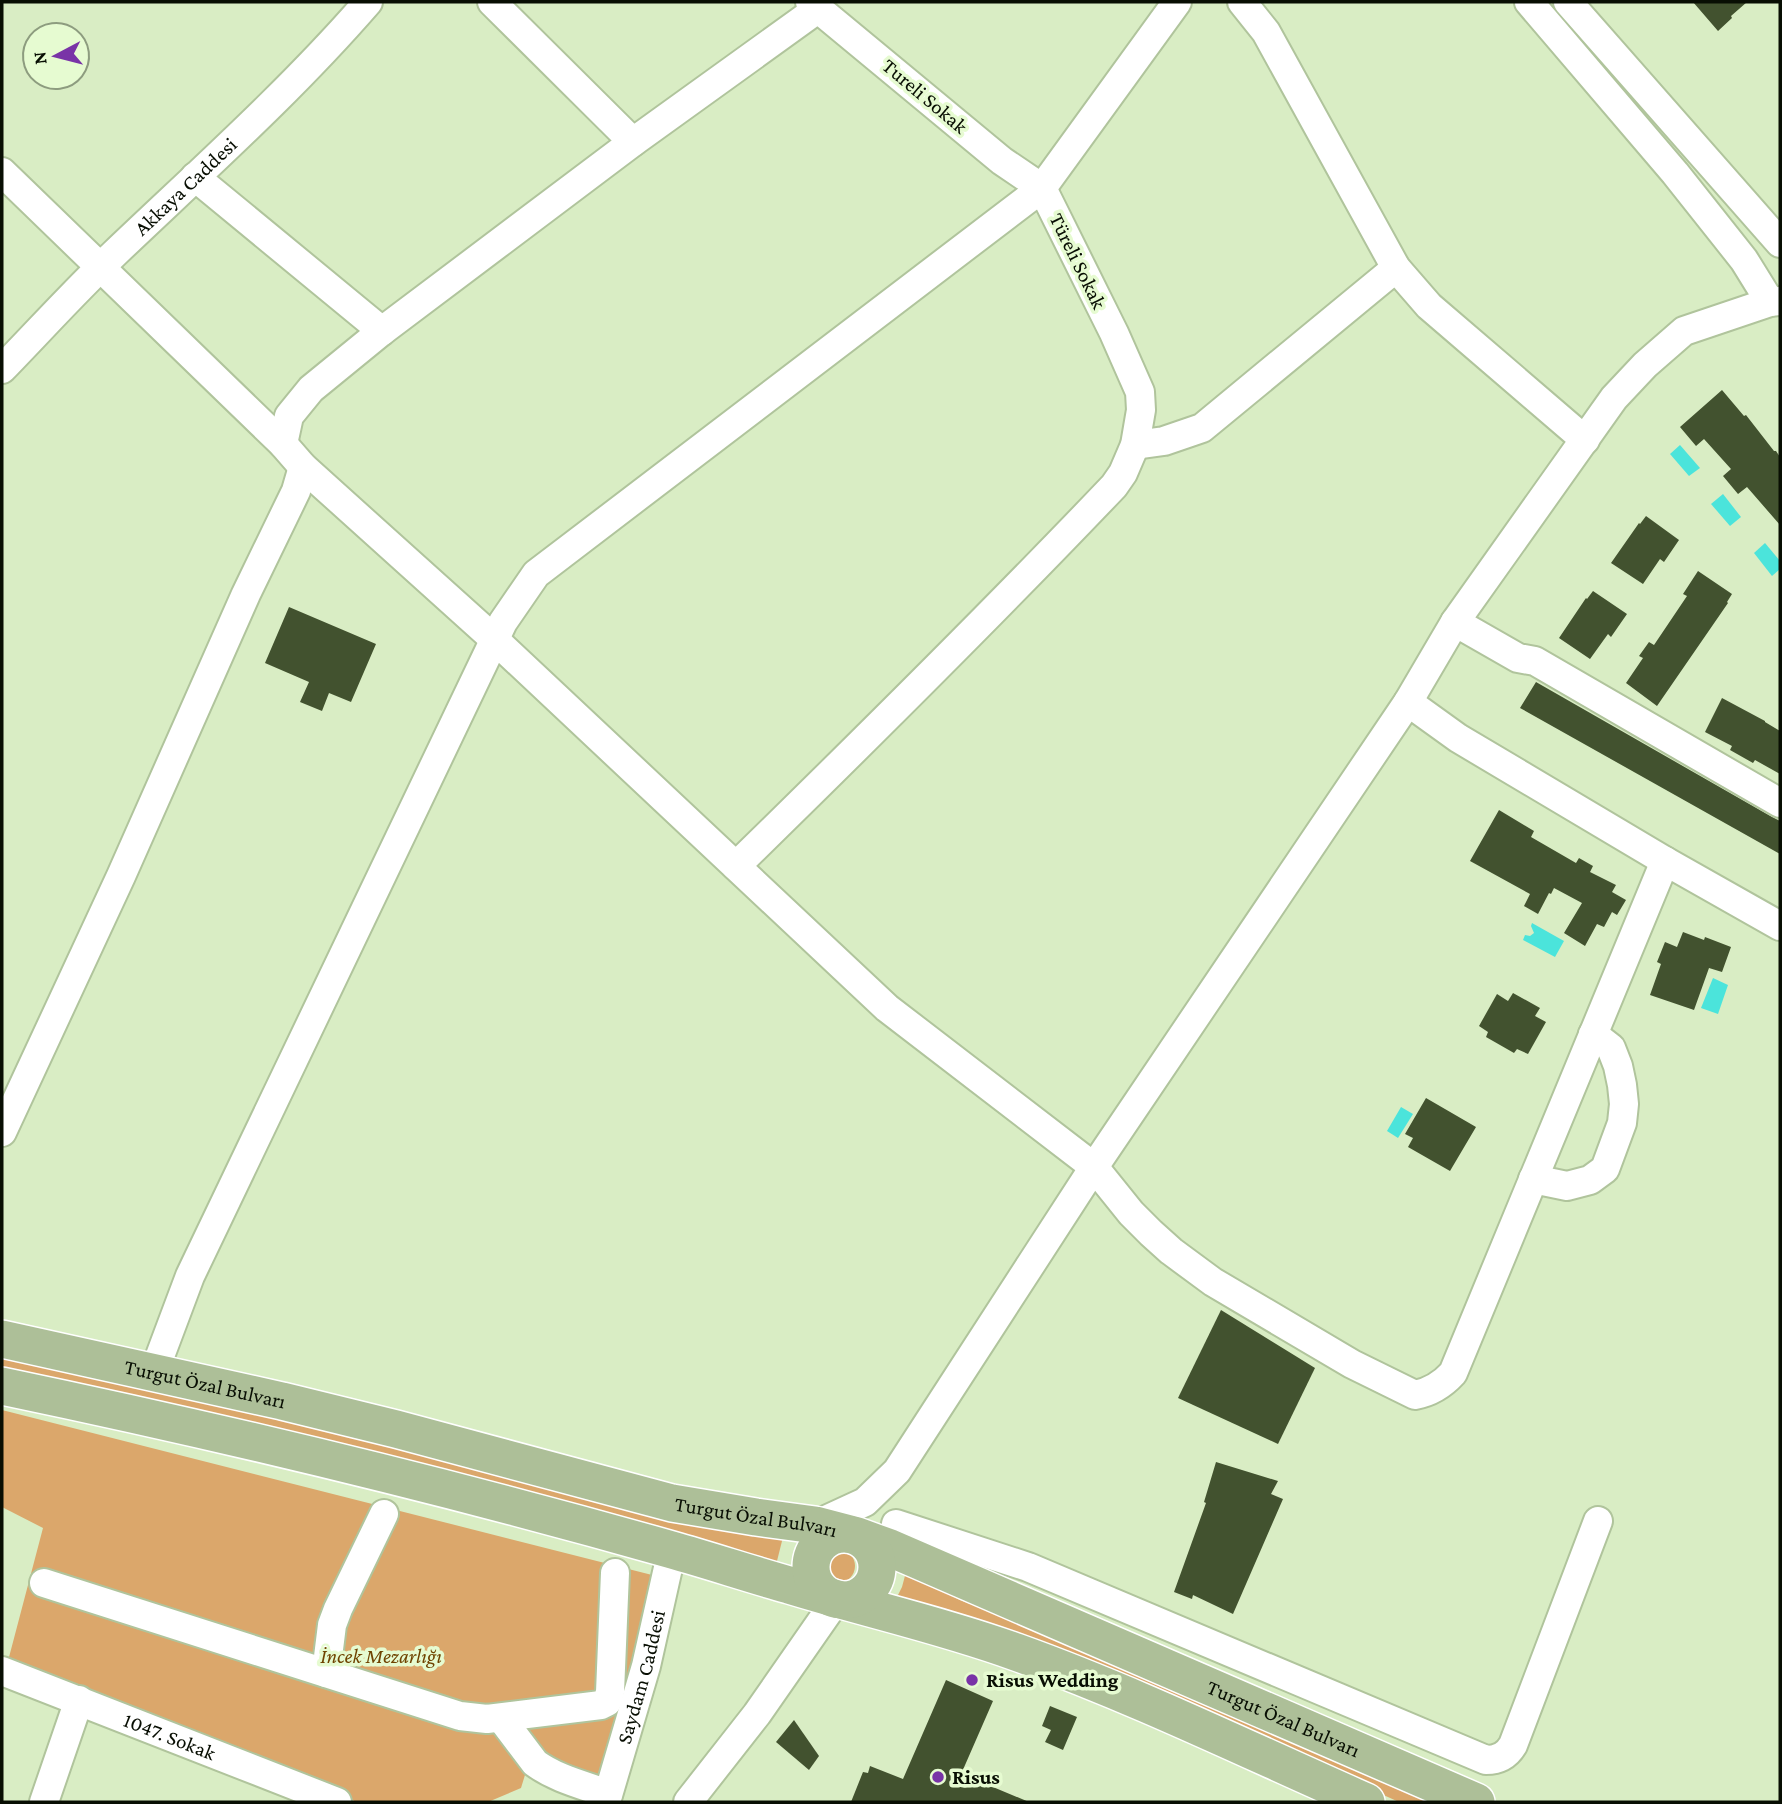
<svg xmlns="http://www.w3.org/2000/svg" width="1782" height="1804" font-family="'Crimson Pro',serif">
<rect width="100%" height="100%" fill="#d9edc4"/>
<!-- green -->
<g fill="#dba76b">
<path d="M2,1355L783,1537L775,1569L709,1543L647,1524L369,1450L2,1368Z"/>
<path d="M2,1410L656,1576L602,1781L532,1752L521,1788L488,1802H357L8,1661L43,1528L2,1507Z"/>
<circle cx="838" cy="1566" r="17"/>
<path d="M906,1572L960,1600L1105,1656L1430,1802H1399L1095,1665L893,1605L902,1587Z"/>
</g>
<!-- water -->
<g fill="#4be4db">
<path d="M1680,445L1700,468L1689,476L1670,454Z"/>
<path d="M1723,494L1741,517L1730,526L1711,504Z"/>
<path d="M1765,543L1780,561V569L1772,576L1754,553Z"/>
<path d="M1532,923L1564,941L1555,957L1523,940L1525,935L1530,936L1534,933L1531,926Z"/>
<path d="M1713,978L1728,985L1718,1014L1701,1008Z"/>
<path d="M1401,1107L1413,1114L1398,1138L1387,1131Z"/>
</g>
<!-- building -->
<g fill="#42522f">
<path d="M1693,2H1747L1731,16L1732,18L1718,31Z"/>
<path d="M1722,390L1744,416L1746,415L1774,451H1776L1780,457V525L1747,487L1738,494L1723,476L1731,469L1704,439L1696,446L1680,427Z"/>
<path d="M1646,516L1679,540L1664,562L1660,559L1643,584L1611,563L1639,523L1640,524Z"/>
<path d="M1698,571L1732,594L1727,602L1728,603L1657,706L1626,683L1643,658L1639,656L1649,642L1654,645L1687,596L1683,594Z"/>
<path d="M1593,591L1627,614L1611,637L1608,634L1590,659L1559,638L1586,598L1587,599Z"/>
<path d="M289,607L376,644L351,702L329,693L322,711L300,702L309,682L265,663Z"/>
<path d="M1536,682L1772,817L1780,821V854L1520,708Z"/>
<path d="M1722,698L1765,721V722L1780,731V774L1755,760L1753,763L1730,750L1732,746L1705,732Z"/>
<path d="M1499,810L1534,831L1531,837L1576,863L1579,858L1593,866L1590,872L1616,885L1612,892L1626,900L1617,915L1612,912L1604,927L1597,924L1585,946L1564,933L1582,903L1554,888L1551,894L1549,893L1538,914L1524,906L1530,894L1470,861Z"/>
<path d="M1683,932L1704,940L1705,937L1731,947L1722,972L1709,968L1694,1010L1650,995L1661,964L1657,962L1665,942L1677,947Z"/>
<path d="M1513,993L1540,1008L1535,1016L1546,1022L1528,1054L1517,1049L1514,1053L1486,1037L1488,1032L1479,1026L1497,994L1508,1001Z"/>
<path d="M1426,1098L1476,1127L1450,1171L1408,1147L1413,1138L1405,1134Z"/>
<path d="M1221,1310L1315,1368L1278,1444L1178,1398Z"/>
<path d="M1216,1462L1278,1481L1271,1494L1283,1499L1233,1614L1193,1595L1192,1599L1174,1592L1206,1503L1204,1502Z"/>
<path d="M946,1680L993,1701L962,1772L981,1781V1782L1029,1802H851L863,1772L868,1773L870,1766L903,1779Z"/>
<path d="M1050,1706L1077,1717L1063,1750L1045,1742L1051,1730L1042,1726Z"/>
<path d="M794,1720L819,1756L809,1770L776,1742Z"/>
</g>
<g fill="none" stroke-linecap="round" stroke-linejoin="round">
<!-- minor casing -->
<g stroke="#b0c49c" stroke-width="32">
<g id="minor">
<path d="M492,2L633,142"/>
<path d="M1242,2L1266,32L1396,268L1429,306L1585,440"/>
<path d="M1529,2L1675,173L1744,260L1770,302"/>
<path d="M1568,2L1780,243"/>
<path d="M2,172L283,444L303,467L494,639L887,1008L1094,1167L1131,1213L1151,1233L1171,1251L1213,1282L1352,1364L1415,1395C1431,1392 1442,1385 1453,1373L1665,861"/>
<path d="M195,177L382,331"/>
<path id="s1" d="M2,369C39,331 75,291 114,254C200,172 290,92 368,2"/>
<path d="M283,444L289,416L311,389L382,331L633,142L819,8"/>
<path d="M1135,445L1164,441L1202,428L1396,268"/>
<path d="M1455,622L1518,658L1535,661L1780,803"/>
<path d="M1408,702L1458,738L1665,861L1780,926"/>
<path d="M736,866C864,741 991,615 1114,486L1123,473L1135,445L1141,410L1140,392L1114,333L1042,188L1002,161L810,2"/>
<path d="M2,1132L121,876L246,594L296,491L303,467"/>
<path d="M1533,1179L1567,1186L1590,1180L1605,1169L1622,1123L1624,1104L1622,1085L1618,1066L1611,1048L1593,1034"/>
<path d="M154,1372L190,1276L503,622L536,574L1042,188L1177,2"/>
<path d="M896,1524L1028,1567L1486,1760C1499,1760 1507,1755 1513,1745L1598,1521"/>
<path d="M815,1525L865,1502L897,1471L1094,1167L1408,702L1455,622L1614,398L1645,365L1684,331L1770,302L1780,301"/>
<path d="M44,1583L460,1716L487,1719L601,1705L607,1702L610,1692L615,1573"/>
<path id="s2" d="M2,1671L337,1802"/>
<path d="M326,1673L332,1625L338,1609L384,1514"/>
<path d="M501,1718L535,1763C557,1779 584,1785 608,1794"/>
<path d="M44,1802L79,1700"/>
<path id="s3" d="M606,1802L646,1666L672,1550"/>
<path d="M688,1802L757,1714L837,1599"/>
</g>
</g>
<!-- major casing -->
<g stroke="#fff" stroke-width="40">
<g id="major">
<path id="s4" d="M2,1339L282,1401L396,1429L672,1503L756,1517L815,1525L857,1536L890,1548L1476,1802"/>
<path d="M2,1386C227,1433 450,1487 672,1550C711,1561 750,1574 789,1585C864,1608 942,1625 1016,1652C1136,1695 1250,1751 1366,1802"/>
<circle cx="844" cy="1567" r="33"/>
</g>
</g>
<!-- minor -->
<use href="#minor" stroke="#fff" stroke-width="28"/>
<!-- major -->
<use href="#major" stroke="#adbf98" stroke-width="37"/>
</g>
<!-- markers -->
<g fill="#7933a7" stroke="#e6fbd1" stroke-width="2.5">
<circle cx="972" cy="1680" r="7"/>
<circle cx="938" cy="1777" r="7"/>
</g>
<g text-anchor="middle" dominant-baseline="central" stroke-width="7" stroke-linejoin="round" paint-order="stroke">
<!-- street labels -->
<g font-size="21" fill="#080e03" stroke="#e6fbd1">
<text transform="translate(925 96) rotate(40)">Tureli Sokak</text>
<text stroke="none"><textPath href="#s1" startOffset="259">Akkaya Caddesi</textPath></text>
<text transform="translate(1078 261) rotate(64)">Türeli Sokak</text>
<text stroke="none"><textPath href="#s4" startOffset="208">Turgut Özal Bulvarı</textPath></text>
<text stroke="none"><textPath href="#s4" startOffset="775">Turgut Özal Bulvarı</textPath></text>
<text stroke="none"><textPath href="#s3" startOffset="130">Saydam Caddesi</textPath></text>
<text stroke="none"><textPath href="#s4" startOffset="1342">Turgut Özal Bulvarı</textPath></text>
<text stroke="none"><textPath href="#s2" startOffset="180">1047. Sokak</textPath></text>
</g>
<!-- park labels -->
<g font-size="21" font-style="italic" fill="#6f4300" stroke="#e6fbd1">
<text x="381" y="1656">İncek Mezarlığı</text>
</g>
<!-- poi labels -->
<g font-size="21" font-weight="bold" fill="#080e03" stroke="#e6fbd1" text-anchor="start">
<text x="986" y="1680">Risus Wedding</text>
<text x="952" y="1777">Risus</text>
</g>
</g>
<!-- border -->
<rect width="1782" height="1804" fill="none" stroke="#080e03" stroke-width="7"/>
<!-- north arrow -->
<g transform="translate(56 56) rotate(263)"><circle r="33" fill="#e6fbd1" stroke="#8d9c7f" stroke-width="2"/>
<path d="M0-5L12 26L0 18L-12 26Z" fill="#7933a7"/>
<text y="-10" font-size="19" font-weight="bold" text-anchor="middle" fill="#080e03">N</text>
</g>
</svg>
